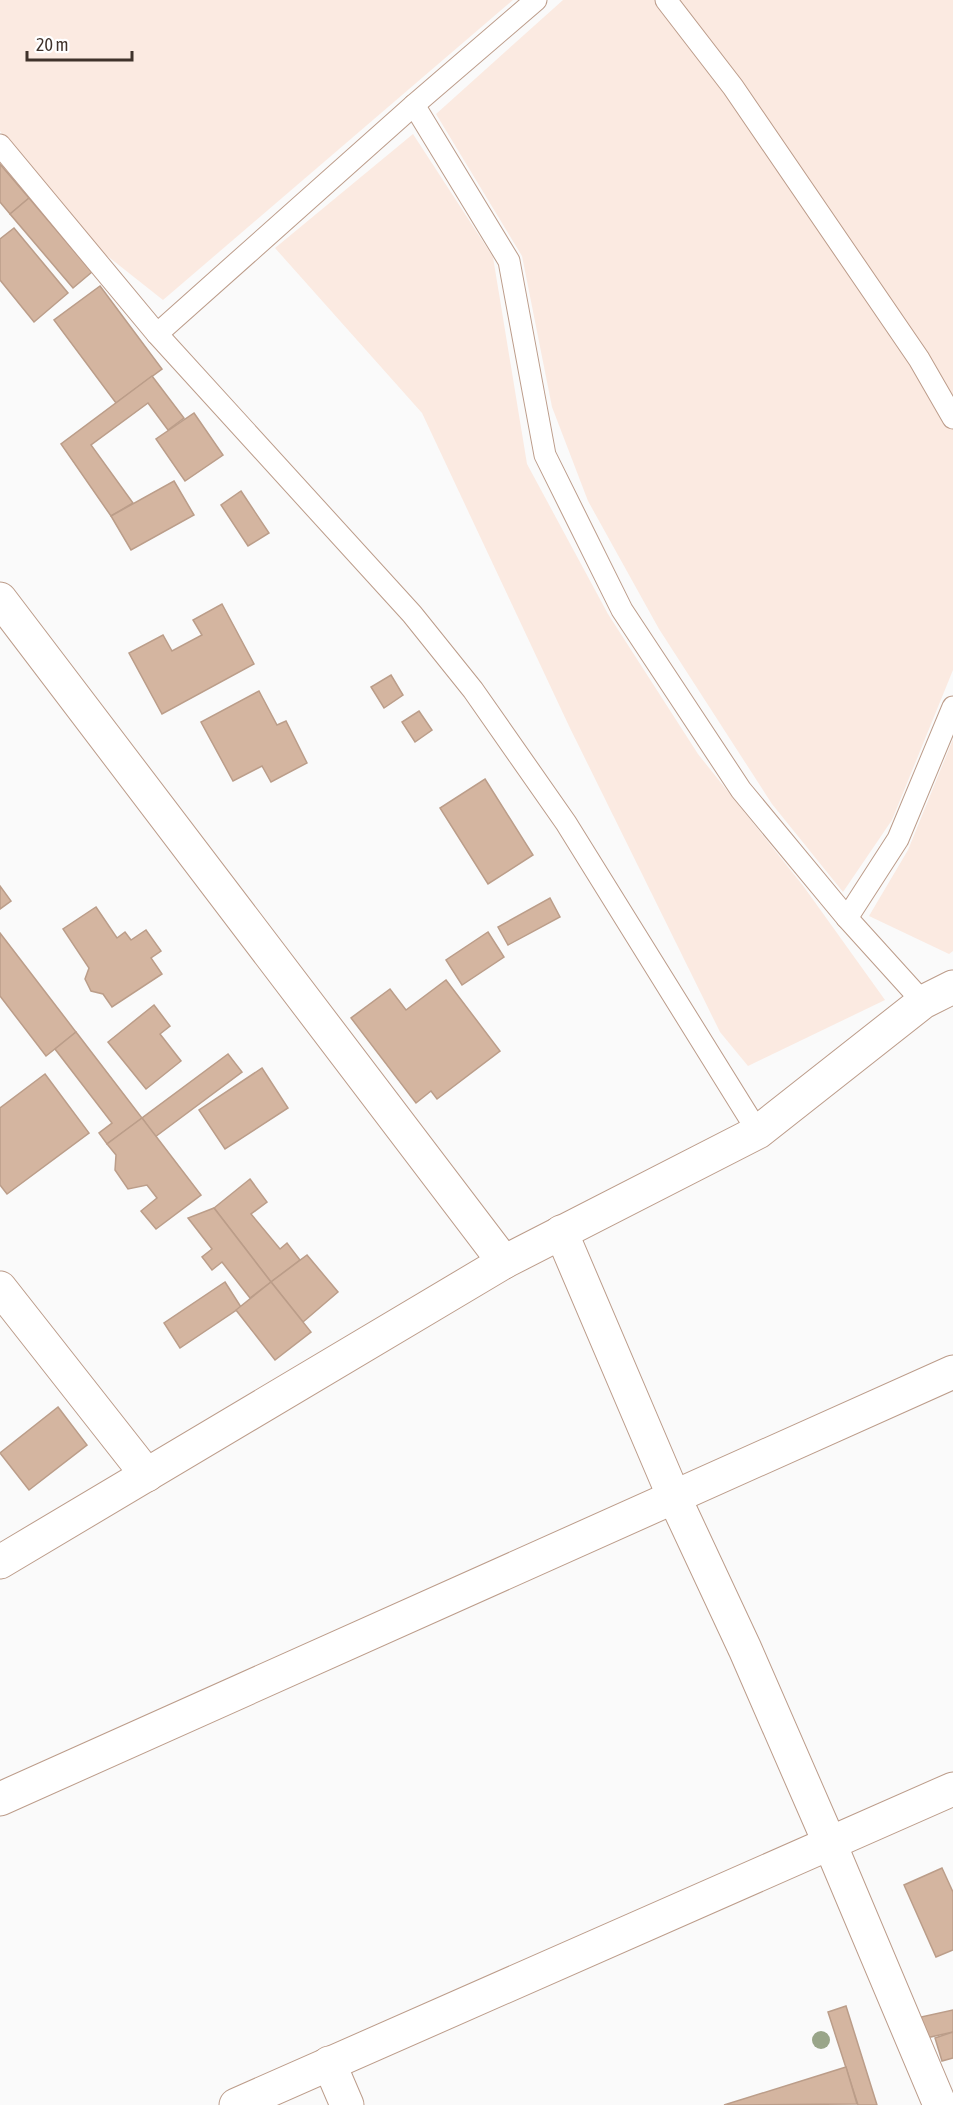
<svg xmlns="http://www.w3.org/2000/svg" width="953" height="2105" font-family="'Asap Condensed',sans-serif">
<rect width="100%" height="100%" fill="#fafafa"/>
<!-- built -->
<g fill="#fbeae1">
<path d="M0,0H513L163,300L96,247L42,186L0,131Z"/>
<path d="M563,0H953V670L892,820L843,892L772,804L659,629L588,501L552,407L522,256L436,114Z"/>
<path d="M413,134L493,257L527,464L608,614L698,754L804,887L885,1000L748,1066L720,1032L569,726L422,413L275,248Z"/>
<path d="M953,739V951L949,954L869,916L908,850Z"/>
</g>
<!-- building -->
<g fill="#d4b5a0" stroke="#bb9d89" stroke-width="1.5">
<path d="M0,164L29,198L10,214L0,202Z"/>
<path d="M29,198L92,272L73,288L10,214Z"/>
<path d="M14,228L68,293L34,322L0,280V239Z"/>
<path d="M100,286L162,369L116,403L54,320Z"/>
<path d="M152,376L184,418L168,430L148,403L91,445L133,503L111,516L61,444Z"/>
<path d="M194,413L223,455L185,481L156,439Z"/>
<path d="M174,481L194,515L131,550L111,516Z"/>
<path d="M241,491L269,533L248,546L221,505Z"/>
<path d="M222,604L254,664L162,714L129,653L163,635L172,651L202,635L193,620Z"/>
<path d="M391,675L403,695L384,708L371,687Z"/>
<path d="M259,691L277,725L286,721L307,763L271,782L262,766L233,781L201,722Z"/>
<path d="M419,711L432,730L415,742L402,722Z"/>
<path d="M485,779L533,855L488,884L440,808Z"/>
<path d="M0,886L11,901L0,909Z"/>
<path d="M550,898L560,917L508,945L498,927Z"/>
<path d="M96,907L117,938L125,932L131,940L146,930L161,951L151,958L162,974L112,1007L103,994L91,991L85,979L89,968L63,929Z"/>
<path d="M488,932L504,957L462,985L446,960Z"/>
<path d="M0,933L76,1032L46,1056L0,996Z"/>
<path d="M446,980L500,1051L437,1099L431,1091L416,1103L351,1018L390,989L406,1010Z"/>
<path d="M154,1005L170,1026L160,1034L181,1061L146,1089L108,1042Z"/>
<path d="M76,1032L142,1118L107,1144L99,1133L112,1123L55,1049Z"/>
<path d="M228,1054L242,1072L155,1137L142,1118Z"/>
<path d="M262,1068L288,1108L225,1149L199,1110Z"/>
<path d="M45,1074L89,1133L7,1194L0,1185V1108Z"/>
<path d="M142,1118L201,1195L156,1229L141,1211L157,1198L147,1185L128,1189L115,1170L116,1155L107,1144Z"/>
<path d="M250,1179L267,1202L251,1214L280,1249L287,1243L300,1260L271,1282L214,1208Z"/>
<path d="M214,1208L271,1282L250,1298L222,1262L212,1270L202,1257L212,1249L188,1218Z"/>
<path d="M307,1255L338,1292L303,1322L271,1282Z"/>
<path d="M225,1282L241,1307L180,1348L164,1323Z"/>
<path d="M271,1282L311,1332L275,1360L236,1310Z"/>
<path d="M58,1407L87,1445L29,1490L0,1453Z"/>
<path d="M942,1868L953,1892V1950L936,1957L904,1885Z"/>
<path d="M846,2006L877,2105H858L828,2012Z"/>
<path d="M953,2010V2032L926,2038L921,2017Z"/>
<path d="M953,2032V2058L942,2061L935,2038Z"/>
<path d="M846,2067L857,2104L724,2105Z"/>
</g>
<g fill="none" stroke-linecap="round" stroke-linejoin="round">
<!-- lane casing -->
<g stroke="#bc9c8a" stroke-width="23">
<g id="lane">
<path d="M666,0L733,87L919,359L953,418"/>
<path d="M414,105L509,261L545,455L622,610L741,790L847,918L923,1002"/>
<path d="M0,145L157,334L412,614L473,690L566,823L758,1132"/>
<path d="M157,334L414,105L536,0"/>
<path d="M847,918L898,839L953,707"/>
</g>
</g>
<!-- street casing -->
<g stroke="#bc9c8a" stroke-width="35">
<g id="street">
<path d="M0,599L504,1262"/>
<path d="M561,1232L674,1497L745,1649L830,1844L940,2105"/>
<path d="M0,1288L147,1475"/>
<path d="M0,1562L504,1262L758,1132L923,1002L953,987"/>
<path d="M0,1799L953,1372"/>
<path d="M329,2063L347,2105"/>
<path d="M236,2105L953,1789"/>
</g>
</g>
<!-- lane -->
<use href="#lane" stroke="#fff" stroke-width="21"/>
<!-- street -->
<use href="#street" stroke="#fff" stroke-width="33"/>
</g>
<!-- trees -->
<circle fill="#99a589" cx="821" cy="2040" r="9"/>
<!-- scale -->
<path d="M27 51v9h105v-9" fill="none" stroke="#3f322b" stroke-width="3"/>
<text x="36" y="51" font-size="18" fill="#3f322b" stroke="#ffffff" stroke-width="4.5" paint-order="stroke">20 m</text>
</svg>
